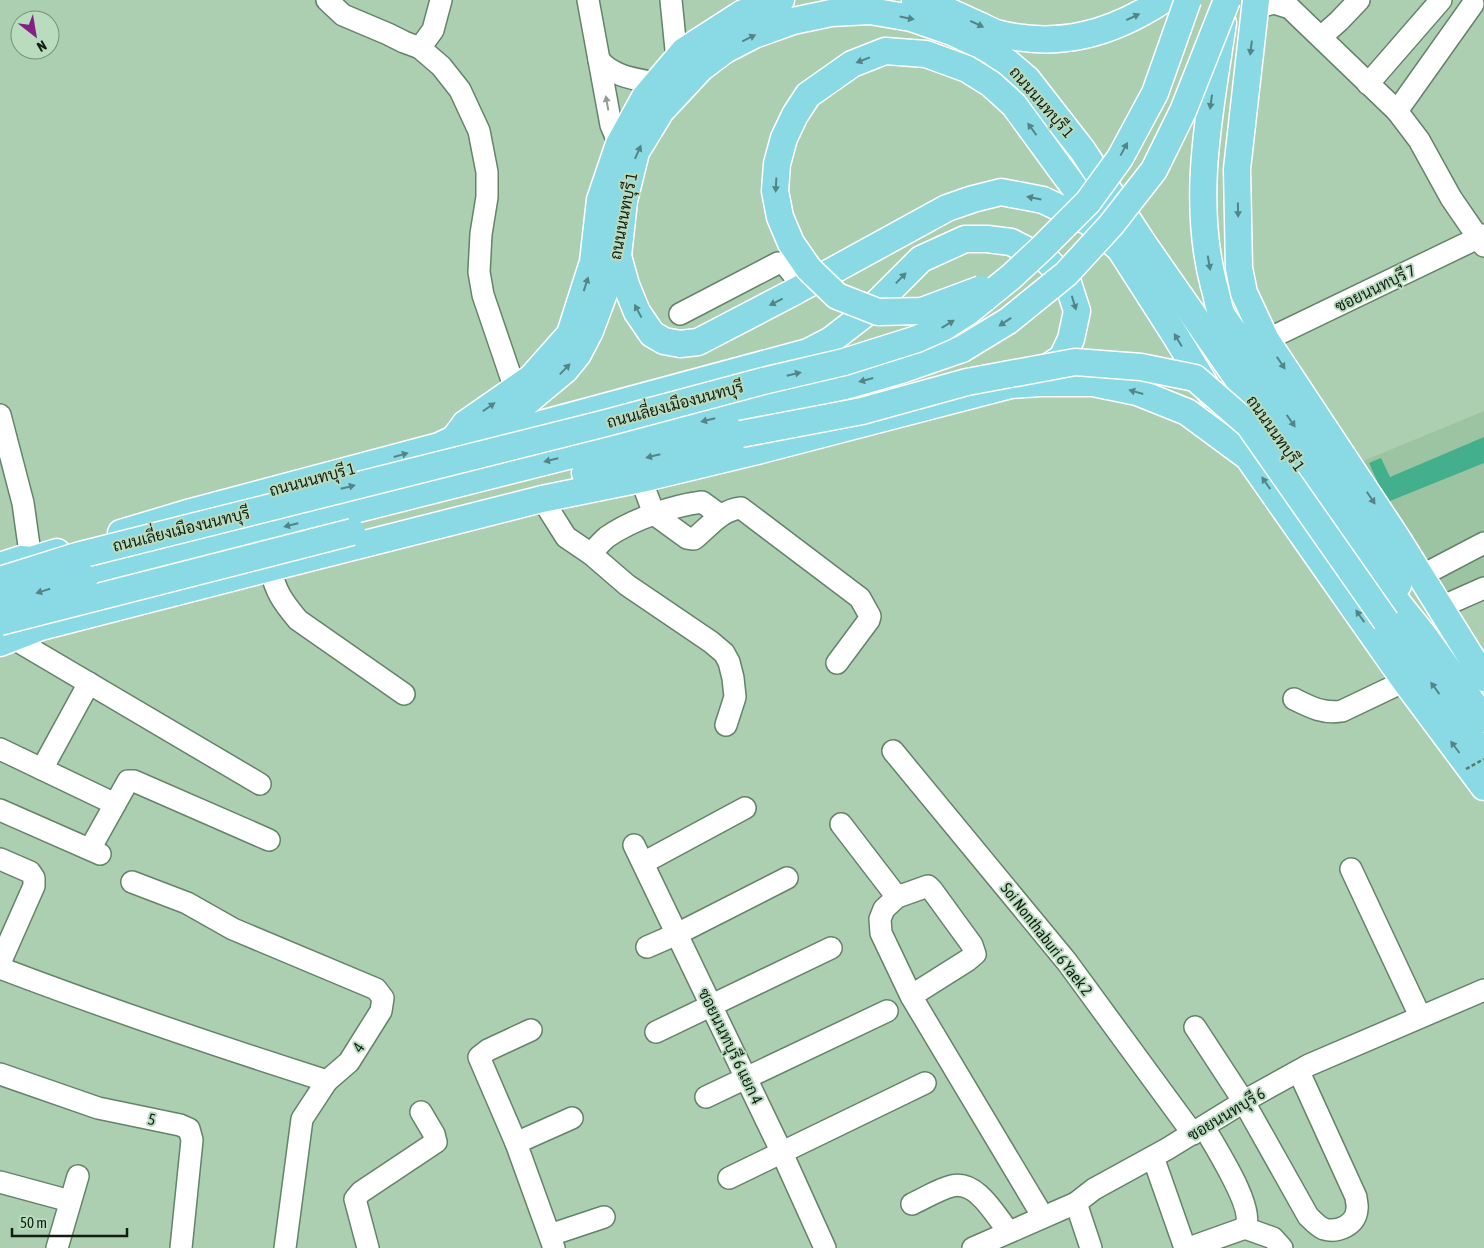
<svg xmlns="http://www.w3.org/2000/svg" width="1484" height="1248" font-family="'Asap Condensed',Sarabun,sans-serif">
<rect width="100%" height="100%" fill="#adcfb1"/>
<!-- built -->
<path fill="#9dc4a2" d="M1484,411V583L1445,600L1363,461Z"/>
<!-- building -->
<path fill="#44af8d" d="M1484,437V463L1390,501L1378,483L1369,463L1381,458L1390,477Z"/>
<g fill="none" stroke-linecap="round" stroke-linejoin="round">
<!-- minor casing -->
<g stroke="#648368" stroke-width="24">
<g id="minor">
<path d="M327,0L343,15L388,34L404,42L420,48L441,66L460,90L479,131L487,172V197L481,234L479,272L483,295L515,389"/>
<path d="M588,0L611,125L619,144"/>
<path d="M671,0L677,60"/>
<path d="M1255,8L1274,3L1290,8L1397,111L1419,140L1451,198L1484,246"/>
<path d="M1321,37L1339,21L1359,0"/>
<path d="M420,48L433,30L441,0"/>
<path d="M599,60C613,77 636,79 656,83"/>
<path d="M1368,84L1441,0"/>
<path d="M1397,111L1473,4"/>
<path d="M680,314L778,263L785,264L803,287"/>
<path d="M1266,340L1484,235"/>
<path d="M0,415L23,503L31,560"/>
<path d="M641,479L654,514L687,538L694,539C710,526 721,510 741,508L860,598L870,616L869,620L837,663"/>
<path d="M542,499L566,537L591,554L627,585L711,642L724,653L729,662L733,678L735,697L726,725"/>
<path d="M591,554C596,548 601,542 607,537C633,519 672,506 702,502L720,515"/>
<path d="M270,568C276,592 282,601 298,620L404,694"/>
<path d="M1421,576L1484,543"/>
<path d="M1441,607L1484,588"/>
<path d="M14,639L260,784"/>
<path d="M1294,699C1310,707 1323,714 1342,711L1405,681"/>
<path d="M0,749L115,804"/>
<path d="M893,751L1067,962L1193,1134"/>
<path d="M42,769L89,683"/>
<path d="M0,810L100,854"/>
<path d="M841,824L897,897"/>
<path d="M634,845L782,1153L825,1248"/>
<path d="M90,849L128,781H134L269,840"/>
<path d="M0,859L30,872L34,878V886L0,963"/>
<path d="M643,863L745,808"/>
<path d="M1351,869L1420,1016"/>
<path d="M132,882L187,903L233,929L376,989L383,998L381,1011L349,1062L327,1081L302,1119L285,1248"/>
<path d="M647,947L677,934L787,878"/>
<path d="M0,968C108,1009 217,1046 327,1081"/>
<path d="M911,996L968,960L975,954L972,945L932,890L928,886L897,897L884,909L880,919L881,933L911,996L1043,1217"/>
<path d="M1195,1027L1244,1102L1308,1216C1313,1221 1317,1226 1324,1229C1338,1233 1356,1225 1357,1209C1358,1206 1356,1201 1356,1197L1299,1072"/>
<path d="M531,1030L488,1050L479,1057L516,1143L554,1248"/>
<path d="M656,1032L831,948"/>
<path d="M0,1074L98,1108L180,1125L189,1129L192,1140L181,1248"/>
<path d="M706,1097L887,1011"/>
<path d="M1204,1127C1215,1147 1256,1209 1245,1228"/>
<path d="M516,1143L572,1118"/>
<path d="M1153,1157L1185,1248"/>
<path d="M729,1178L925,1083"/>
<path d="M0,1182L70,1201"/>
<path d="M1076,1203L1091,1248"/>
<path d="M912,1204C925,1198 939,1189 952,1186C977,1180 995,1215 1009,1232"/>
<path d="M550,1235L604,1217"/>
<path d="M57,1248L78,1176"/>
<path d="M368,1248L355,1199L361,1192L436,1142L434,1134L421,1112"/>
<path d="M973,1248L1076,1203L1094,1189L1167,1149L1253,1096L1309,1065L1484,990"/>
<path d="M1189,1248L1245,1228L1273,1238L1282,1248"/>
</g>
</g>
<!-- major casing -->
<g stroke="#fff" stroke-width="29">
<g id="major">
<path d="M915,0C936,5 953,13 972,22C980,25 988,30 996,33C1058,49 1111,34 1163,0"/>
<path d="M1256,0L1237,169L1239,268L1244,293L1266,340L1397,538L1484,678"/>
<path d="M1223,23C1210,110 1191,199 1214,286C1217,295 1218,307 1222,315C1229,328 1241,339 1250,352C1264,372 1274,396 1288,417C1326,474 1367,524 1398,585"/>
<path d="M1060,168L1120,249L1175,335L1211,394"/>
<path d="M618,256L626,285L637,312L652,334L664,341L680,344L698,342L792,293L947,208L973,199L1001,192L1043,200L1089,222L1120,249"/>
<path d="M491,435H500L808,352L831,340L870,310L921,259L965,239H987L1011,242L1048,261L1068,283L1077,311L1071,339L1062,358L1039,373"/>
<path d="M454,439L465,424L531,378L570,334L593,262L600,200L619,144L645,97L684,51L743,13L781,0"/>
<path d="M585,473L763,428"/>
<path d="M121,533L191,512L439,446L454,439L487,435L565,370L578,354L590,331L618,256L624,201L636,152L661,111L701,68L725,50L754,35L793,21L831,13L870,11L911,18L952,32L988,49L1007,62L1027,79L1083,151L1143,243L1366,563L1422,633L1484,719"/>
<path d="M0,566L21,559L31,560L57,552"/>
<path d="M85,578L849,385L901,370L962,349"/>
<path d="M1386,621L1484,755"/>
<path d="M0,643L41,627L270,568L542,499L641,479L761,450L1011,385L1041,383H1093L1137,392L1187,412L1248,457L1405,681L1484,787"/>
</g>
</g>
<!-- minor -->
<use href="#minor" stroke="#fff" stroke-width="21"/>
<!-- major -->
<use href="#major" stroke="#89dae5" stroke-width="26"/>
<!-- major-bridge casing -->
<g stroke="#fff" stroke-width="29" stroke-linecap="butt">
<g id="major-bridge">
<path d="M981,289L922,311L878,312L837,296L809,269L791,243L780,217L775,191L777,164L784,138L795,115L808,95L852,64L885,51L926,54L967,69L991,84L1014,105L1060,168"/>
<path d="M962,349L1008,321L1066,274L1111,225L1154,170L1183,111L1227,0"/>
<path d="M741,434L862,411L967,382L1075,362L1141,367L1195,378L1249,425L1386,621"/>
<path d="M0,580L80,555L606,423L763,381L844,362L917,339L944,327L969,311L1012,276L1041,249L1088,202L1120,158L1155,93L1188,0"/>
<path d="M0,603L85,578"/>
<path d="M0,622L352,532"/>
</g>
</g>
<!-- path-bridge -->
<path stroke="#5f7662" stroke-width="2.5" stroke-dasharray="4 2.5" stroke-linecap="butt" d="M1466,769L1484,759"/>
<!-- major-bridge -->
<use href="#major-bridge" stroke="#89dae5" stroke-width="26"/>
</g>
<!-- one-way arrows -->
<defs><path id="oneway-solid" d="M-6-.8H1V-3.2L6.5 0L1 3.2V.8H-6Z" transform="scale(1.25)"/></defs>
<g fill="#538587">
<use href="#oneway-solid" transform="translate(1133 17) rotate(-25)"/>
<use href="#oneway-solid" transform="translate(907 18) rotate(11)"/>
<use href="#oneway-solid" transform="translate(977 24) rotate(25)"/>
<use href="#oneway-solid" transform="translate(749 38) rotate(-26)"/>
<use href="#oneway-solid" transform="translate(1251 48) rotate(97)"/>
<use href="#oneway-solid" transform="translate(863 60) rotate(159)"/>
<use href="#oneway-solid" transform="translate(1211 102) rotate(98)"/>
<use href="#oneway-solid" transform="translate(1032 129) rotate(-126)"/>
<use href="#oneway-solid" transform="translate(1124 149) rotate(-62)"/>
<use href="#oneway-solid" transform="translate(638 152) rotate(-66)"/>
<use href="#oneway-solid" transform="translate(776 185) rotate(93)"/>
<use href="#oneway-solid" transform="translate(1034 198) rotate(-169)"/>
<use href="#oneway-solid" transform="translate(1238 210) rotate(89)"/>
<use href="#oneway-solid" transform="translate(1209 263) rotate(80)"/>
<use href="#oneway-solid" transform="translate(901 278) rotate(-46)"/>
<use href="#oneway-solid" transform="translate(586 284) rotate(-72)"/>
<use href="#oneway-solid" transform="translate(776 302) rotate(153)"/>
<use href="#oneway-solid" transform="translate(1074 303) rotate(73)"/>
<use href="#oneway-solid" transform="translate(638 311) rotate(-118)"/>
<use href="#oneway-solid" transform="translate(1005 322) rotate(146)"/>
<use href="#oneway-solid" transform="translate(948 324) rotate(-31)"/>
<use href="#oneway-solid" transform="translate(1178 340) rotate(-121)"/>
<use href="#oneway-solid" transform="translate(1281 363) rotate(56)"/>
<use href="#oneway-solid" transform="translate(565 369) rotate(-46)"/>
<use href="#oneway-solid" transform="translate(794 374) rotate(-13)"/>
<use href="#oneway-solid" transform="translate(866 380) rotate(165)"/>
<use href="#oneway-solid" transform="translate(1136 392) rotate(-164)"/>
<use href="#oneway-solid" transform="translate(489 407) rotate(-35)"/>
<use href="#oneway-solid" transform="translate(708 420) rotate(166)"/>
<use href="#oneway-solid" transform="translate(1291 421) rotate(55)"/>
<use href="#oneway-solid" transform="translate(401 455) rotate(-16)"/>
<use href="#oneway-solid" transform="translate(653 456) rotate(166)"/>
<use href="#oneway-solid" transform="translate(551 460) rotate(166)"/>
<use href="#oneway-solid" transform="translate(1266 483) rotate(-125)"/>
<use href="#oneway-solid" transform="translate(348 487) rotate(-14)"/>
<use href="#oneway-solid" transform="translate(1371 498) rotate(56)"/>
<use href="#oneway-solid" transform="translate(291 525) rotate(166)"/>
<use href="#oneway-solid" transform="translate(43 591) rotate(163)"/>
<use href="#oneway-solid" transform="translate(1360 616) rotate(-125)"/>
<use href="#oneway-solid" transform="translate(1435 688) rotate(-126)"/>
<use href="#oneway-solid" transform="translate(1455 747) rotate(-127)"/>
</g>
<use fill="#949a95" href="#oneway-solid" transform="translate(607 103) rotate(-100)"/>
<g text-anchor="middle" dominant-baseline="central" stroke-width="4" stroke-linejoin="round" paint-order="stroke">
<!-- street labels -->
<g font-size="16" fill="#121e14" stroke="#badcbe">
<text transform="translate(1042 102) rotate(49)">ถนนนนทบุรี 1</text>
<text transform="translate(623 216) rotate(-79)">ถนนนนทบุรี 1</text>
<text transform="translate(1375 288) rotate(-26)">ซอยนนทบุรี 7</text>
<text transform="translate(675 404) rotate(-15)">ถนนเลี่ยงเมืองนนทบุรี</text>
<text transform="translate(1276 433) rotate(55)">ถนนนนทบุรี 1</text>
<text transform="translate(312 479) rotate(-15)">ถนนนนทบุรี 1</text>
<text transform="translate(181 529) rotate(-14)">ถนนเลี่ยงเมืองนนทบุรี</text>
<text transform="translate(1047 939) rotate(52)">Soi Nonthaburi 6 Yaek 2</text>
<text transform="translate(731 1046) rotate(64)">ซอยนนทบุรี 6 แยก 4</text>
<text transform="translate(358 1047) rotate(-57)">4</text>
<text transform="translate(1226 1114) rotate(-31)">ซอยนนทบุรี 6</text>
<text transform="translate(152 1119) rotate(12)">5</text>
</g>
</g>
<!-- north arrow -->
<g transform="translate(35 35) rotate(149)"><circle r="24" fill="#badcbe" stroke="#77907a"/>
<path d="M0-4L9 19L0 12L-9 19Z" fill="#871e85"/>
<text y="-8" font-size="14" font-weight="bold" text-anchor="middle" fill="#121e14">N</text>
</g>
<!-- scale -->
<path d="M12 1228v8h115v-8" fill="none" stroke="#121e14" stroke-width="2.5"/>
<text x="20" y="1228" font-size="15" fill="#121e14" stroke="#badcbe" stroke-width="4" paint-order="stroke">50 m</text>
</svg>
